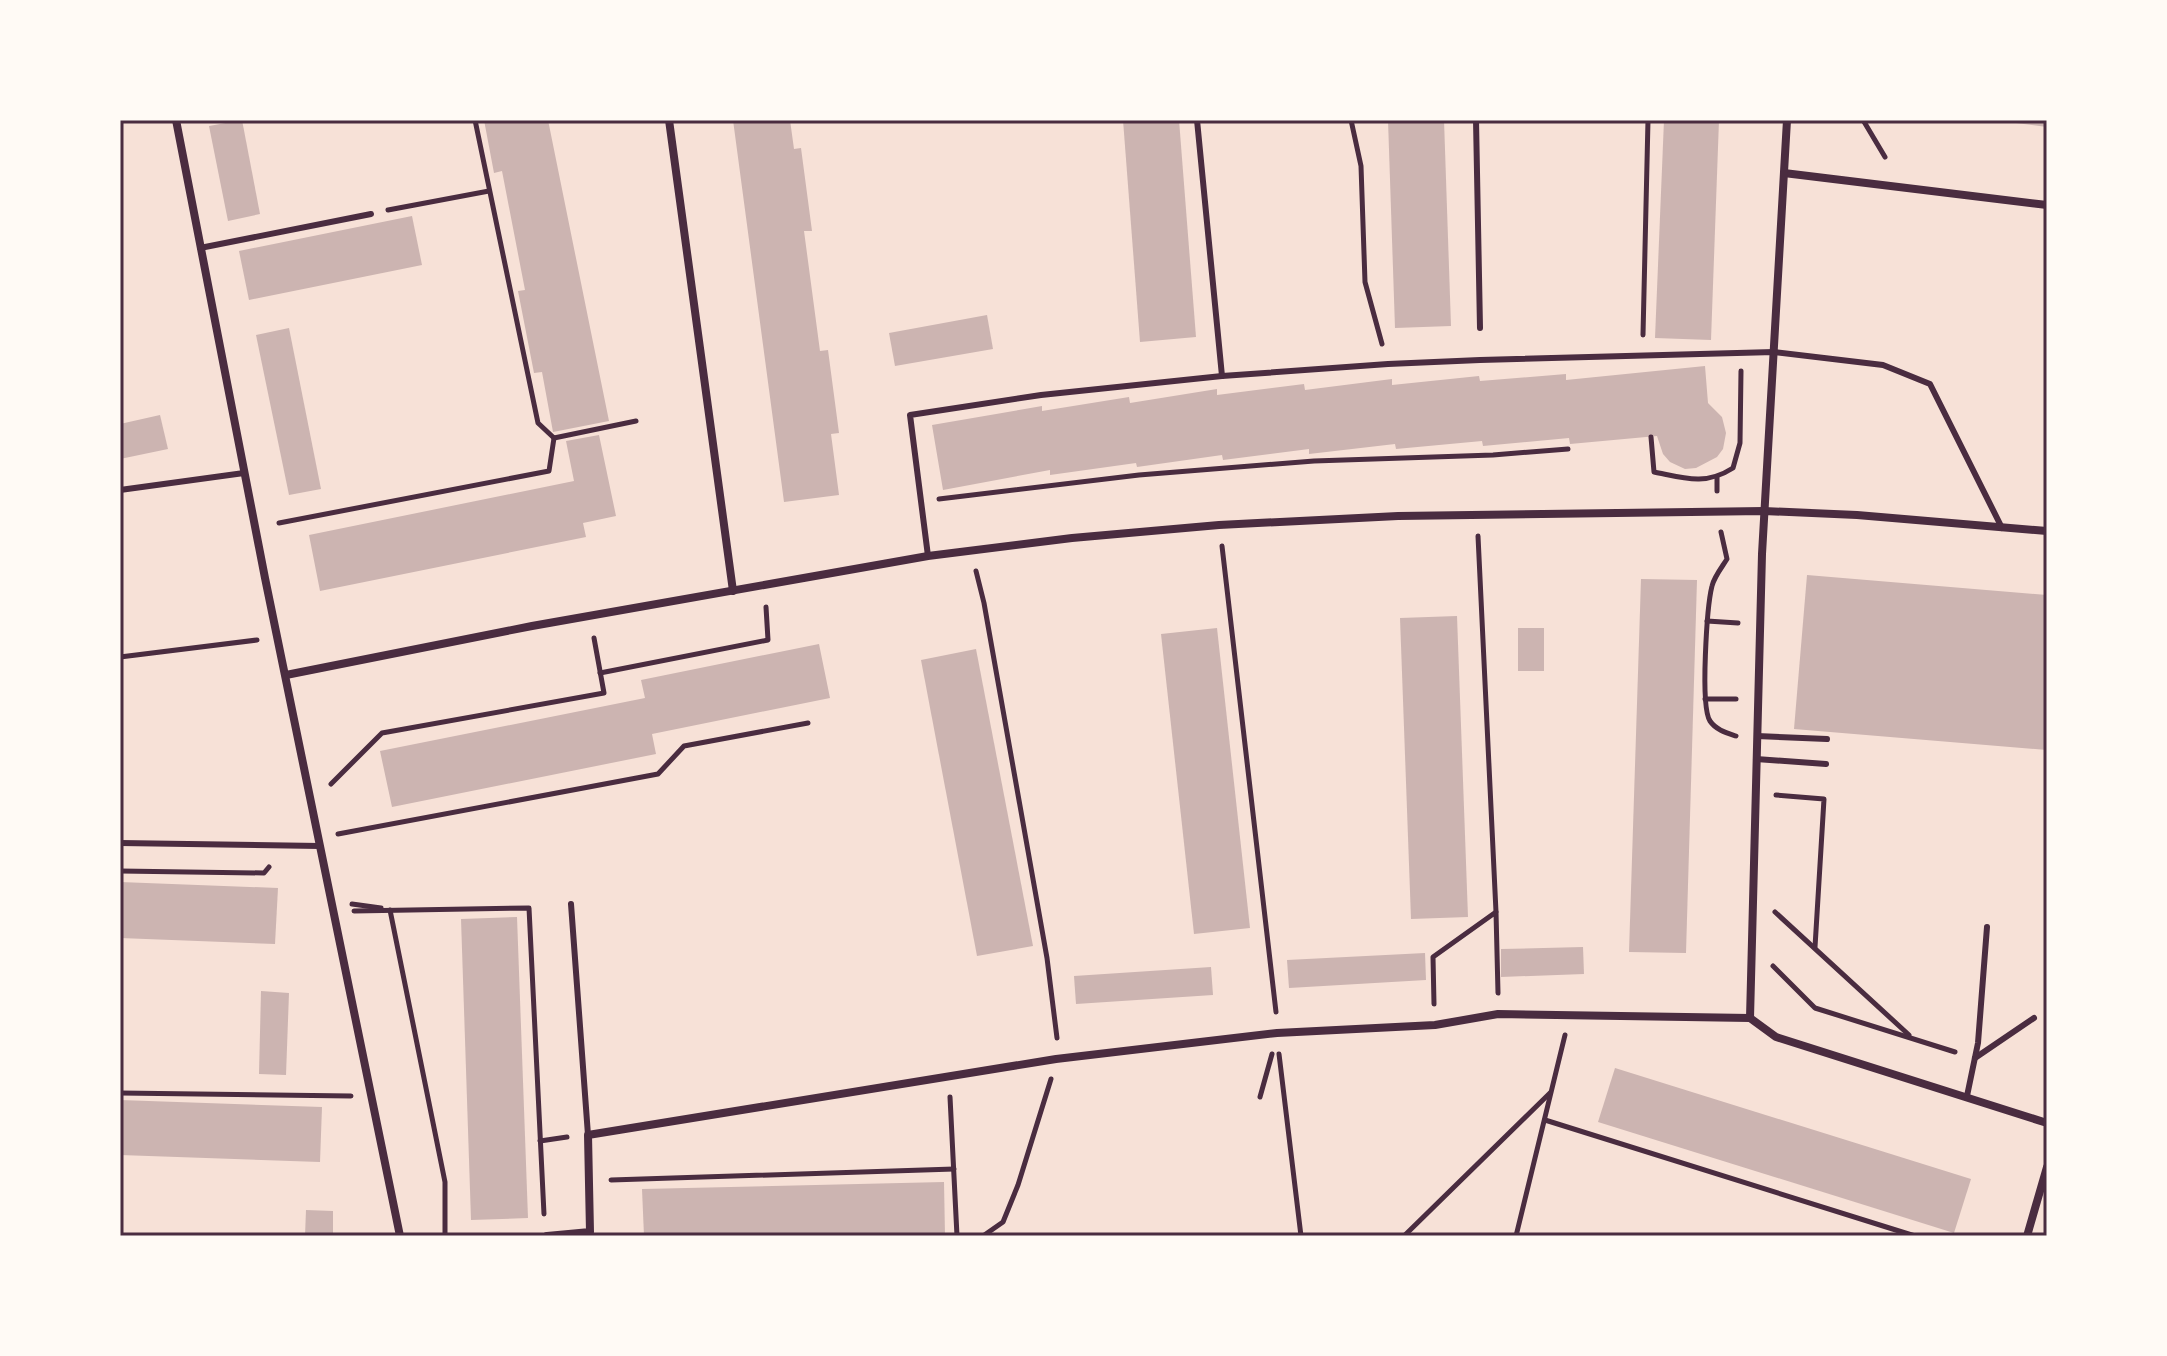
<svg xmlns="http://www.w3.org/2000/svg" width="2167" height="1356" font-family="Roboto,sans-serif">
<rect width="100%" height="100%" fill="#f7e1d7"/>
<!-- building -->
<g fill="#ccb4b1">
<path d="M242,120L260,214L228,221L209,126Z"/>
<path d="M484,120H548L609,421L553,432L542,372L534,373L518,291L525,290L502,171L494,173Z"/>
<path d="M733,120H790L794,149L801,148L812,231H804L820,351L828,350L839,433L831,434L839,495L784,502Z"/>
<path d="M1123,120H1179L1196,337L1140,342Z"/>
<path d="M1388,120H1444L1451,326L1395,328Z"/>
<path d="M1664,120H1719L1711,340L1655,338Z"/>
<path d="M2008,120H2047V127L2008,122Z"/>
<path d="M412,216L422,265L249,300L239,251Z"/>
<path d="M987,315L993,349L895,366L889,333Z"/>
<path d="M289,328L321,489L289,495L256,335Z"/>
<path d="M1705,366L1708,403L1722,417L1726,433L1723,449L1717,457L1696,468L1685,469L1670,462L1663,454L1657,436L1570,444L1569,438L1483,446L1482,441L1396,449L1395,444L1309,454V449L1223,460L1222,455L1137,467L1136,463L1050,475V470L943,490L932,425L1042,406V411L1129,397L1130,403L1217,389V395L1304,384L1305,390L1392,379V385L1479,376L1480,381L1566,374V380Z"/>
<path d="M160,415L168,449L120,459V424Z"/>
<path d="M599,435L616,516L583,523L586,537L320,591L309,535L574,481L566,441Z"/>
<path d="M1807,575L2047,595V750L1794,729Z"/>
<path d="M1641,579L1697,580L1686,953L1629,952Z"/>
<path d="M1457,616L1468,917L1411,919L1400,618Z"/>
<path d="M1217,628L1250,928L1194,934L1161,634Z"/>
<rect x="1518" y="628" width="26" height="43"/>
<path d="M819,644L830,698L652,734L656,754L392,807L380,751L645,698L641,680Z"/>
<path d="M976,649L1033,946L977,956L921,660Z"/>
<path d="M120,882L278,888L275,944L120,938Z"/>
<path d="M517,917L528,1218L471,1220L461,919Z"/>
<path d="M1583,947L1584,974L1501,977V949Z"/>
<path d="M1425,953L1426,980L1289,988L1287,960Z"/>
<path d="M1211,967L1213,995L1076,1004L1074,976Z"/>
<path d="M261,991L289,993L286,1075L259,1074Z"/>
<path d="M1615,1068L1971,1179L1954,1233L1598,1122Z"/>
<path d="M120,1100L322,1107L320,1162L120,1155Z"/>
<path d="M944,1182L945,1236H644L642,1189Z"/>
<path d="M306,1210L333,1211V1236H305Z"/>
</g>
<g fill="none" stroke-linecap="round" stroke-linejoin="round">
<!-- path -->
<g stroke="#4a2c40" stroke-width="5">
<path d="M475,120L538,423L554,438"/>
<path d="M1351,120L1361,166L1365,282L1382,344"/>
<path d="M1863,120L1885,157"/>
<path d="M388,210L489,191"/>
<path d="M1643,335L1648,120"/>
<path d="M1651,437L1654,472C1684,478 1705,486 1733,468L1740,443L1741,371"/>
<path d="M554,438L636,421"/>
<path d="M1717,491V478"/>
<path d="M939,499L1139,475L1314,461L1493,455L1568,449"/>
<path d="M279,523L549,471L554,438"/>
<path d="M1721,532L1727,559C1722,567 1714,577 1712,586C1707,606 1700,706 1710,721C1716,730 1727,733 1736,736"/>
<path d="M1478,536L1496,912"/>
<path d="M1222,546L1276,1012"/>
<path d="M976,571L984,603L1047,958L1057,1038"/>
<path d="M1707,621L1738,623"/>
<path d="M120,657L257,640"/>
<path d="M600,673L768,640L766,607"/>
<path d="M1705,699H1736"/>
<path d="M331,784L382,733L604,693L594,638"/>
<path d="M1776,795L1824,799L1815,947"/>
<path d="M338,834L658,774L684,746L808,723"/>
<path d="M120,871L264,873L269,867"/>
<path d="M352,904L381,908"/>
<path d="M390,910L445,1182V1236"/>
<path d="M354,911L529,908L544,1214"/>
<path d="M1775,912L1909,1035"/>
<path d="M1773,966L1815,1008L1955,1052"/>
<path d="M1434,1004L1433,957L1496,912L1498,993"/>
<path d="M1279,1054L1301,1236"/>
<path d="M120,1093L351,1096"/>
<path d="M950,1097L957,1236"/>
<path d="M1260,1097L1272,1054"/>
<path d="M1545,1120L1915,1236"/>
<path d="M540,1141L567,1137"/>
<path d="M611,1180L954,1169"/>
<path d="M983,1236L1003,1222L1018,1185L1051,1079"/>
<path d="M1404,1236L1550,1093"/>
<path d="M1516,1236L1565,1035"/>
</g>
<!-- service -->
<g stroke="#4a2c40" stroke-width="6">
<path d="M1197,120L1222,376"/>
<path d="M1476,120L1480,328"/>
<path d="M200,248L371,214"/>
<path d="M120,490L244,473"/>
<path d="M928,556L910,415L1041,395L1222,376L1388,364L1480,360L1774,352L1883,365L1930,384L2002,528"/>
<path d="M1757,736L1827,739"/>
<path d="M1756,759L1826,764"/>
<path d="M120,843L320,846"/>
<path d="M571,904L588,1135"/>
<path d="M1975,1058L2034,1018"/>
<path d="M1967,1096L1978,1043L1987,927"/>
</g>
<!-- minor -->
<g stroke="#4a2c40" stroke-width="8">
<path d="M176,120L265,578L400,1236"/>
<path d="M669,120L733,591"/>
<path d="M1784,173L2047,205"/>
<path d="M286,675L532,626L928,556L1072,538L1219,525L1398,516L1764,511L1857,515L2047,531"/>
<path d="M1750,1018L1762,554L1787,120"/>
<path d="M1750,1018L1776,1037L2047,1123"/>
<path d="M547,1236L590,1232L588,1135L1056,1059L1277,1033L1435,1025L1498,1014L1750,1018"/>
<path d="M2027,1236L2047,1167"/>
</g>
</g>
<!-- border -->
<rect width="2167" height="1356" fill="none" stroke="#fffaf5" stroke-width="244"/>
<rect x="122" y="122" width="1923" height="1112" fill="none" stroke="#4a2c40" stroke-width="3"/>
</svg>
